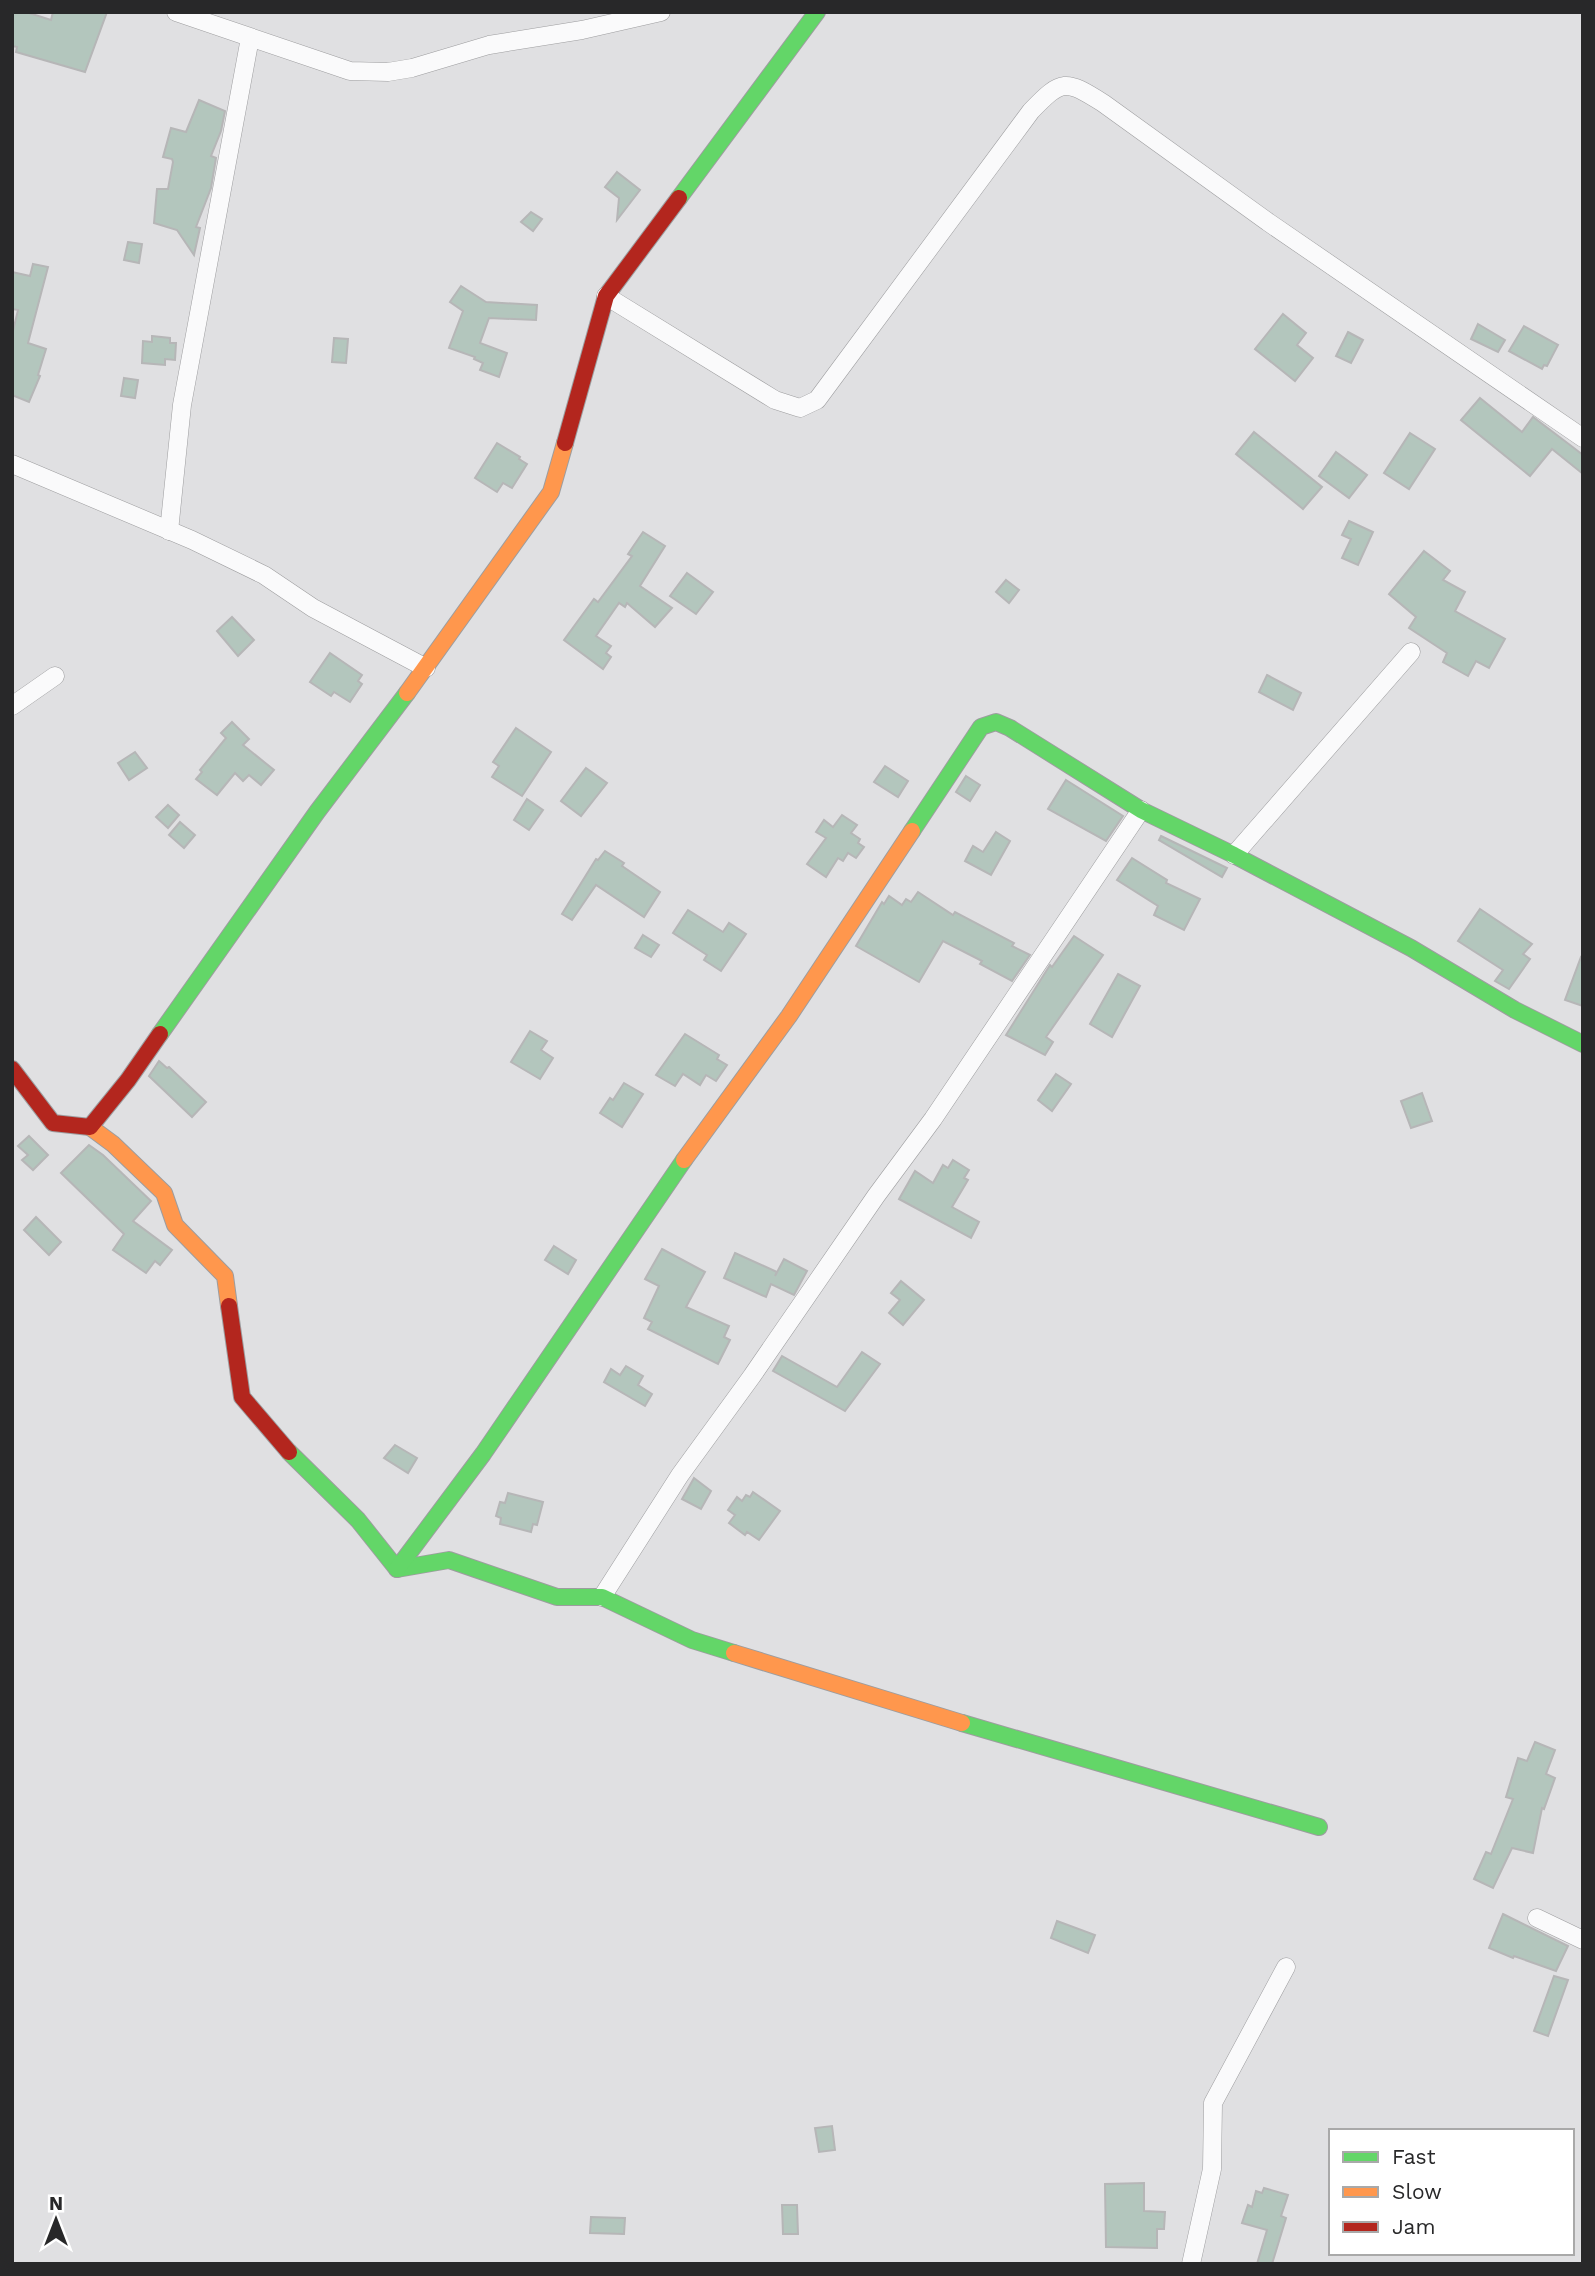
<svg xmlns="http://www.w3.org/2000/svg" width="1595" height="2276" font-family="'Work Sans',sans-serif">
<rect width="100%" height="100%" fill="#e0e0e2"/>
<!-- building -->
<g fill="#b3c6bd" stroke="#b6b6b7" stroke-width="2">
<path d="M12,12H26L51,20L53,12H107L85,72L16,52L17,47L12,46Z"/>
<path d="M199,100L225,111L221,131L211,156L216,158L211,188L196,227L200,228L194,255L177,230L154,223L157,189H168L173,162L172,159L163,157L171,128L186,132Z"/>
<path d="M617,172L640,190L617,220L619,198L605,187Z"/>
<path d="M531,212L542,219L533,231L521,222Z"/>
<path d="M128,242L142,244L139,263L124,260Z"/>
<path d="M33,264L48,267L28,343L46,349L38,375L40,376L29,402L12,395V335L18,310L12,309V272L30,276Z"/>
<path d="M461,286L486,302L537,305L536,320L489,318L480,343L507,353L499,377L480,370L483,363L474,359L475,357L449,348L463,311L450,302Z"/>
<path d="M1283,314L1306,333L1297,345L1313,358L1295,381L1255,349Z"/>
<path d="M1478,324L1505,340L1498,352L1471,339Z"/>
<path d="M1524,326L1558,345L1547,366L1544,365L1542,369L1509,351Z"/>
<path d="M1348,332L1363,340L1351,363L1336,356Z"/>
<path d="M152,336L170,338V343H176L175,360L165,359V365L142,363L143,341L152,342Z"/>
<path d="M334,338L348,339L346,363L332,362Z"/>
<path d="M124,378L138,380L135,398L121,396Z"/>
<path d="M1480,398L1522,432L1533,417L1570,445L1583,455V474L1552,449L1530,476L1461,420Z"/>
<path d="M1254,432L1322,487L1303,509L1236,454Z"/>
<path d="M1410,433L1435,449L1409,489L1384,473Z"/>
<path d="M497,443L520,457L519,459L527,464L512,488L503,483L497,492L475,478Z"/>
<path d="M1336,452L1367,475L1349,498L1319,476Z"/>
<path d="M1349,521L1373,532L1358,565L1342,558L1351,539L1342,535Z"/>
<path d="M643,532L665,546L640,586L672,608L655,627L627,603L625,607L619,603L596,636L611,646L606,653L611,657L603,669L564,640L594,599L598,602L632,556L628,554Z"/>
<path d="M1424,551L1450,571L1443,580L1465,592L1455,611L1505,639L1489,668L1476,661L1468,676L1443,662L1447,653L1409,628L1416,617L1389,594Z"/>
<path d="M687,573L713,592L696,614L670,596Z"/>
<path d="M1006,580L1019,590L1009,603L996,592Z"/>
<path d="M232,617L254,640L238,656L217,631Z"/>
<path d="M330,653L362,675L358,681L362,684L350,702L334,692L331,696L310,682Z"/>
<path d="M1267,675L1301,693L1293,710L1259,692Z"/>
<path d="M232,722L249,739L243,745L274,770L261,785L249,775L243,781L235,773L217,795L196,779L202,772L200,770L226,738L221,733Z"/>
<path d="M516,728L551,752L522,796L492,777L499,766L493,762Z"/>
<path d="M135,752L147,768L129,780L118,763Z"/>
<path d="M885,766L908,781L898,797L874,782Z"/>
<path d="M586,768L607,783L581,816L561,801Z"/>
<path d="M966,776L980,785L970,801L956,792Z"/>
<path d="M1066,780L1123,816L1106,841L1048,809Z"/>
<path d="M527,799L543,810L529,830L514,820Z"/>
<path d="M168,805L179,815L168,828L156,817Z"/>
<path d="M842,815L857,825L851,833L860,839L858,843L864,847L856,858L848,853L843,861L838,858L826,877L807,864L826,838L816,832L824,820L833,827Z"/>
<path d="M180,822L195,835L184,848L169,835Z"/>
<path d="M996,832L1010,841L991,875L965,861L973,846L983,852Z"/>
<path d="M1161,836L1227,868L1222,877L1159,840Z"/>
<path d="M605,851L624,863L622,866L660,892L644,917L596,885L572,920L562,914L596,859L598,860Z"/>
<path d="M1132,858L1167,880L1166,883L1200,899L1184,930L1154,915L1158,906L1117,880Z"/>
<path d="M918,892L953,915L955,912L1014,943L1012,946L1030,955L1012,981L980,964L982,961L943,941L919,982L856,946L882,902L884,904L889,896L902,905L906,899L911,902Z"/>
<path d="M1480,909L1532,944L1523,954L1530,959L1509,989L1495,981L1503,970L1458,941Z"/>
<path d="M688,910L723,932L729,923L746,934L721,971L704,960L707,955L673,933Z"/>
<path d="M643,935L659,945L651,957L635,948Z"/>
<path d="M1074,936L1103,955L1046,1037L1053,1042L1045,1055L1006,1035L1050,965L1052,967Z"/>
<path d="M1581,957L1583,958V1006L1565,1000Z"/>
<path d="M1118,974L1140,986L1112,1037L1090,1024Z"/>
<path d="M530,1031L547,1041L541,1050L553,1058L540,1079L511,1062Z"/>
<path d="M685,1034L719,1055L717,1059L727,1065L716,1081L706,1075L700,1085L683,1074L675,1086L656,1075Z"/>
<path d="M159,1061L167,1068L169,1067L206,1102L192,1117L149,1076Z"/>
<path d="M1056,1074L1071,1084L1052,1111L1038,1100Z"/>
<path d="M624,1083L643,1094L622,1127L600,1113L610,1098L613,1100Z"/>
<path d="M1422,1093L1432,1121L1411,1128L1401,1101Z"/>
<path d="M29,1136L48,1155L33,1170L22,1160L28,1155L18,1146Z"/>
<path d="M89,1145L103,1155L151,1201L133,1221L172,1250L160,1265L155,1261L146,1273L113,1250L124,1234L61,1173Z"/>
<path d="M953,1160L969,1170L964,1178L968,1180L952,1207L979,1222L971,1238L899,1199L915,1171L933,1183L943,1165L948,1168Z"/>
<path d="M36,1217L61,1242L49,1255L24,1230Z"/>
<path d="M554,1246L576,1260L568,1274L545,1260Z"/>
<path d="M662,1249L705,1272L686,1307L729,1326L724,1337L730,1340L718,1364L648,1329L652,1322L644,1318L659,1286L645,1279Z"/>
<path d="M735,1253L777,1272L775,1276L784,1259L807,1271L794,1295L771,1284L766,1297L724,1278Z"/>
<path d="M901,1281L924,1300L903,1325L889,1313L900,1300L891,1293Z"/>
<path d="M862,1352L880,1364L845,1411L773,1371L782,1356L837,1387Z"/>
<path d="M626,1366L643,1376L638,1385L652,1394L645,1406L604,1382L611,1369L620,1375Z"/>
<path d="M395,1445L417,1458L408,1473L384,1458Z"/>
<path d="M694,1478L711,1491L701,1509L682,1499Z"/>
<path d="M753,1492L780,1511L759,1540L747,1532L745,1535L729,1523L735,1515L728,1510L737,1497L742,1501L746,1495L750,1497Z"/>
<path d="M508,1493L543,1502L537,1525L533,1524L531,1532L500,1524L501,1518L496,1516L500,1502L505,1503Z"/>
<path d="M1535,1742L1555,1750L1546,1774L1555,1778L1544,1809L1542,1808L1533,1853L1512,1848L1493,1888L1474,1879L1486,1852L1491,1854L1513,1799L1506,1797L1518,1758L1527,1761Z"/>
<path d="M1503,1914L1568,1946L1556,1971L1514,1956L1513,1958L1489,1948Z"/>
<path d="M1057,1921L1095,1935L1088,1953L1051,1938Z"/>
<path d="M1554,1976L1568,1980L1548,2036L1534,2031Z"/>
<path d="M832,2126L835,2150L819,2152L815,2128Z"/>
<path d="M1144,2183V2211L1165,2212L1164,2229H1157V2248L1106,2247L1105,2184Z"/>
<path d="M1264,2188L1288,2195L1281,2216L1286,2218L1272,2264H1257L1267,2230L1242,2223L1248,2205L1252,2207L1256,2191L1262,2193Z"/>
<path d="M782,2205H797L798,2234H783Z"/>
<path d="M591,2217L625,2218L624,2234L590,2233Z"/>
</g>
<g fill="none" stroke-linecap="round" stroke-linejoin="round">
<!-- street casing -->
<g stroke="#9d9d9f" stroke-width="19">
<g id="street">
<path d="M176,12L350,71L388,72L412,68L489,45L582,30L661,12"/>
<path d="M606,296L775,400L800,408L817,400L1031,111C1062,79 1065,79 1103,103L1268,222L1583,438"/>
<path d="M12,464L192,540L264,575L313,608L426,668"/>
<path d="M169,531L182,405L250,38"/>
<path d="M12,706L55,676"/>
<path d="M1234,855L1411,652"/>
<path d="M602,1597L680,1475L752,1376L876,1196L933,1119L1141,810"/>
<path d="M1537,1918L1583,1940"/>
<path d="M1191,2264L1212,2169L1213,2103L1286,1967"/>
</g>
</g>
<!-- fast casing -->
<g stroke="#9d9d9f" stroke-width="18">
<g id="fast">
<path d="M679,198L817,12"/>
<path d="M912,831L981,727L996,722L1010,728L1141,810L1234,855L1411,948L1515,1010L1583,1044"/>
<path d="M160,1034L317,812L407,693"/>
<path d="M289,1452L358,1520L397,1569L449,1560L557,1597H602L692,1640L734,1653"/>
<path d="M397,1569L483,1454L684,1160"/>
<path d="M962,1723L1319,1827"/>
</g>
</g>
<!-- slow casing -->
<g stroke="#9d9d9f" stroke-width="18">
<g id="slow">
<path d="M407,693L551,492L565,443"/>
<path d="M90,1127L113,1144L164,1193L175,1225L225,1276L229,1306"/>
<path d="M684,1160L789,1016L912,831"/>
<path d="M734,1653L962,1723"/>
</g>
</g>
<!-- jam casing -->
<g stroke="#9d9d9f" stroke-width="18">
<g id="jam">
<path d="M565,443L606,296L679,198"/>
<path d="M12,1069L53,1123L90,1127L128,1080L160,1034"/>
<path d="M229,1306L242,1397L289,1452"/>
</g>
</g>
<!-- street -->
<use href="#street" stroke="#fafafb" stroke-width="18"/>
<!-- fast -->
<use href="#fast" stroke="#63d668" stroke-width="16"/>
<!-- slow -->
<use href="#slow" stroke="#ff974d" stroke-width="16"/>
<!-- jam -->
<use href="#jam" stroke="#b3261e" stroke-width="16"/>
</g>
<!-- border -->
<rect width="1595" height="2276" fill="none" stroke="#282829" stroke-width="28"/>
<!-- legend -->
<rect x="1329" y="2129" width="245" height="126" fill="#ffffff" stroke="#a9a9a9" stroke-width="2"/>
<rect x="1343" y="2152" width="35" height="10" fill="#63d668" stroke="#a9a9a9" stroke-width="2"/>
<text x="1392" y="2164" font-size="21" fill="#282829">Fast</text>
<rect x="1343" y="2187" width="35" height="10" fill="#ff974d" stroke="#a9a9a9" stroke-width="2"/>
<text x="1392" y="2199" font-size="21" fill="#282829">Slow</text>
<rect x="1343" y="2222" width="35" height="10" fill="#b3261e" stroke="#a9a9a9" stroke-width="2"/>
<text x="1392" y="2234" font-size="21" fill="#282829">Jam</text>
<!-- north arrow -->
<g transform="translate(56 2220)" stroke="#ffffff" stroke-width="5" paint-order="stroke">
<path d="M0-5L12 26L0 18L-12 26Z" fill="#282829"/>
<text y="-10" font-size="19" font-weight="bold" text-anchor="middle" fill="#282829">N</text>
</g>
</svg>
